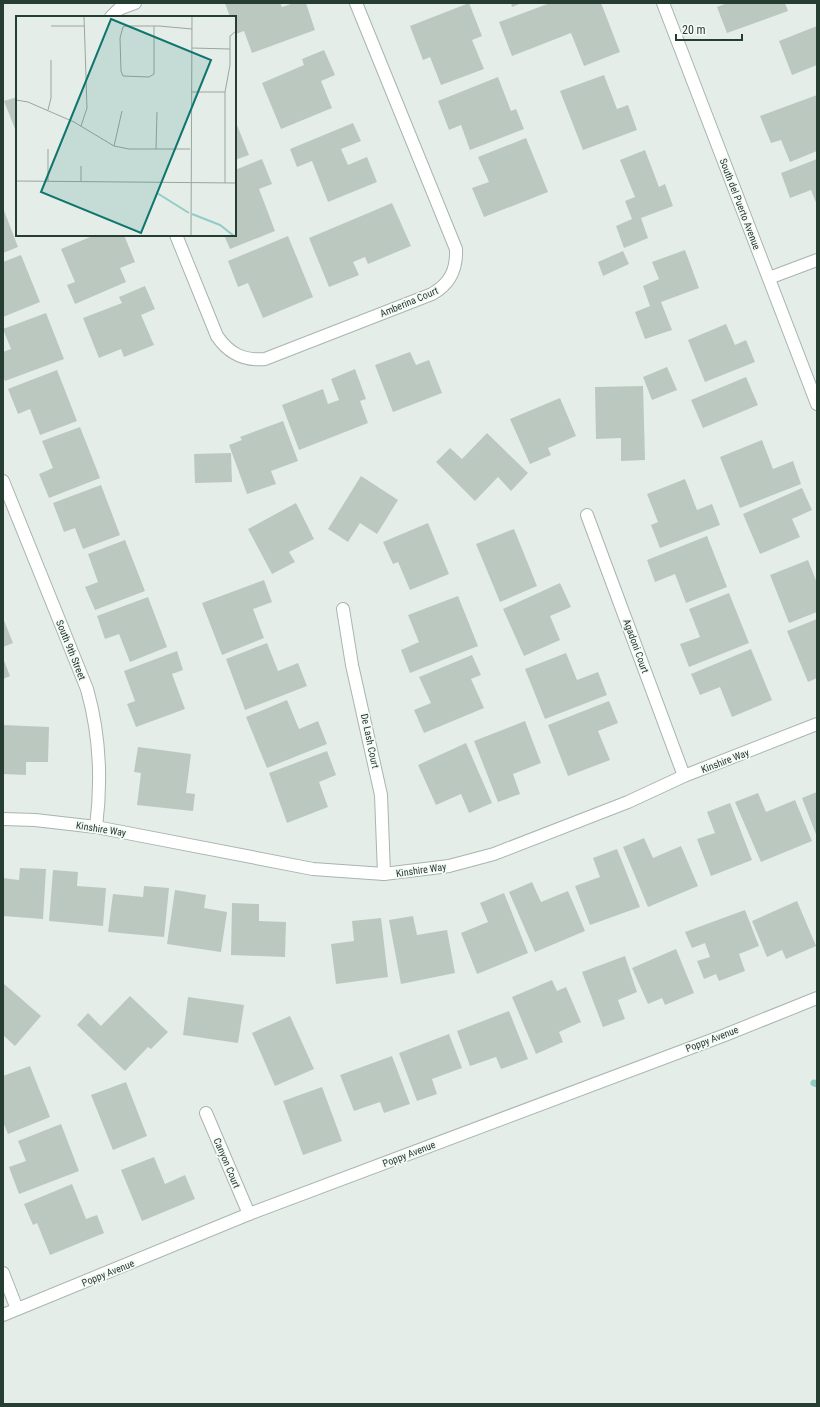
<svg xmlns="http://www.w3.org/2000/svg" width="820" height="1407" font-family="'Roboto Condensed',sans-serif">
<rect width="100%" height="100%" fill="#e5ede8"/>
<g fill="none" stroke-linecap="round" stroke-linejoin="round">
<!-- stream -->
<path stroke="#93ccc6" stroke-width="7" d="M814,1083L817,1084"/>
</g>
<!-- building -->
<g fill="#bbc8c0">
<path d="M225,3H280L282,7L294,3H306L315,30L252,53L244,31L236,34L235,17H230Z"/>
<path d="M469,3L482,36L472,40L484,69L441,85L430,57L423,60L410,26Z"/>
<path d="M511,3H522L512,7Z"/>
<path d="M550,3H601L620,52L584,66L571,33L512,56L499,22Z"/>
<path d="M727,3H785L788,11L727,33L717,7Z"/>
<path d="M817,26V65L792,75L779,41Z"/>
<path d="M324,50L335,75L321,81L332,108L281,129L262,83L304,65L302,59Z"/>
<path d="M604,75L617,109L628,105L637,130L583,150L560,91Z"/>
<path d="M498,77L511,111L516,109L524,129L470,150L461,125L449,130L438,101Z"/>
<path d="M817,95V151L790,162L781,140L771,143L760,116Z"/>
<path d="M17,97V134L4,101Z"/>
<path d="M235,120L249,155L235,160Z"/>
<path d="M353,123L361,141L341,149L348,165L367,157L377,182L328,202L312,161L297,167L290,149Z"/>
<path d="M526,138L548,192L484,217L472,188L489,182L478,157Z"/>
<path d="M645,150L659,187L665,184L673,206L641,218L648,238L624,248L616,226L632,219L625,201L635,197L620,160Z"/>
<path d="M262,159L272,184L259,189L275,231L230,249L224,235H235V170Z"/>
<path d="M817,159V205L811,190L790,198L781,173Z"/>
<path d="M392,203L411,246L368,264L365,257L353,262L359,275L329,287L309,238Z"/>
<path d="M3,208L18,247L3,253Z"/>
<path d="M95,235H124L135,262L120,268L126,282L75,304L67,285L75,282L61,249Z"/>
<path d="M288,236L313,297L263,318L248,283L238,287L228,261Z"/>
<path d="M685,250L699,288L661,302L672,330L645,339L635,312L650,306L643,286L659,279L652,262Z"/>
<path d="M623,251L629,264L603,276L598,262Z"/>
<path d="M21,255L40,302L3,317V262Z"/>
<path d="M145,286L155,309L141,315L154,345L124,357L121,349L99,358L83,318L122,303L119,297Z"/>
<path d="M46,313L64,359L5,381L3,376V352L11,349L3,329Z"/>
<path d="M726,324L735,345L746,340L755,362L705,382L688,340Z"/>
<path d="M410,352L416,365L429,360L442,393L393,412L375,365Z"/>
<path d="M667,367L677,390L652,400L643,377Z"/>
<path d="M355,369L366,399L360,401L368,423L299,450L282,405L323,389L328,404L339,400L331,379Z"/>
<path d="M57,370L77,421L40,435L30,409L18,414L8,389Z"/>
<path d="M746,377L758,405L703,428L691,400Z"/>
<path d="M643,386L645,460L621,461V438L596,439L595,387Z"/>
<path d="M560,398L576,436L548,448L551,455L530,464L510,419Z"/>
<path d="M283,421L298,461L271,471L276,484L247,494L229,445L242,440L240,437Z"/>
<path d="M80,427L100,478L49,498L39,474L53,468L42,441Z"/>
<path d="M487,433L528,473L511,491L498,477L475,501L436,462L450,448L462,459Z"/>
<path d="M762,440L773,469L793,461L801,484L740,508L720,457Z"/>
<path d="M231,453L232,482L195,483L194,454Z"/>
<path d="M361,476L398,500L377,534L360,523L348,542L328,529Z"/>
<path d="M685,479L697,510L712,504L720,525L660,548L651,525L658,522L647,494Z"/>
<path d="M101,485L120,535L83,549L75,528L64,532L53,503Z"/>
<path d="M802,488L812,510L792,519L800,537L760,554L743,514Z"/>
<path d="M296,503L314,539L289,552L295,562L272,574L248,529Z"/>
<path d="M428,523L449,574L410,590L398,562L393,564L383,542Z"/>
<path d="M514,529L537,586L500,602L476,544Z"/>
<path d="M707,536L727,587L686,603L675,574L655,582L647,560Z"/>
<path d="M125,540L145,591L95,610L85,587L98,582L88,554Z"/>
<path d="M808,560L817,583V612L789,623L770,575Z"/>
<path d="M264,580L272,602L253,609L264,638L222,655L202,603Z"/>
<path d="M560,583L571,607L550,616L560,640L524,656L503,609Z"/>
<path d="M729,593L749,643L689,667L680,644L700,637L689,609Z"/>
<path d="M458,596L478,646L410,673L401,650L419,642L408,615Z"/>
<path d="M148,597L167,647L130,662L119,634L105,639L97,616Z"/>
<path d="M3,618L13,643L3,647Z"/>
<path d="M817,619V678L808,682L787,631Z"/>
<path d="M267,643L278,671L298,663L307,686L245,710L226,659Z"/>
<path d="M751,649L772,700L732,717L720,687L700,695L691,674Z"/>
<path d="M177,651L183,670L172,674L185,709L136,727L127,704L135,701L124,671Z"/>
<path d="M566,653L577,680L598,672L607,695L545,719L525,669Z"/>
<path d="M472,655L481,675L471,679L484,708L424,733L414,710L431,703L419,677Z"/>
<path d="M3,658L10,676L3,679Z"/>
<path d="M287,700L299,729L318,721L327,744L267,768L246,717Z"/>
<path d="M609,701L618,723L598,731L610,760L568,776L548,725Z"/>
<path d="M525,721L541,763L513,774L520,794L498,802L474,741Z"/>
<path d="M3,725L49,727L48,762H26V775L3,774Z"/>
<path d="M466,743L492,803L469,813L461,794L436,805L418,765Z"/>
<path d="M138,747L191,754L186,793L195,794L193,811L137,805L141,773L134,772Z"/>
<path d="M327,751L336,775L319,782L328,807L287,823L269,773Z"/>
<path d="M817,792V837L802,798Z"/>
<path d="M758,793L766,812L795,800L812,841L761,862L735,802Z"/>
<path d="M730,803L752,860L711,876L697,839L715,833L707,812Z"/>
<path d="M644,838L653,858L681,846L698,886L648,907L623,847Z"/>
<path d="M617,849L640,907L590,925L575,886L600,877L593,858Z"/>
<path d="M20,868L46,869L43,919L3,916V878L19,880Z"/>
<path d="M53,870L78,872L77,886L106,888L103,926L49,921Z"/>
<path d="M532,882L541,902L568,891L585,931L535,952L509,892Z"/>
<path d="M144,886L169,888L164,937L108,932L113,894L143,897Z"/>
<path d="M175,890L206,895L204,908L227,912L221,952L167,944Z"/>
<path d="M504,893L528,953L477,974L461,933L488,922L480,903Z"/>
<path d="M797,901L816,946L786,959L782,950L767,957L752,921Z"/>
<path d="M232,903L259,904V921L286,922L285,957L231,955Z"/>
<path d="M745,910L759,946L739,954L745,971L719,981L716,974L704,979L697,961L710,957L705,943L692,948L685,932Z"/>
<path d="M413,916L417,935L447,930L455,973L401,984L389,920Z"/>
<path d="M381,918L388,977L336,984L331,944L354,941L352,921Z"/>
<path d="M676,949L694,993L665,1005L662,998L648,1004L632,968Z"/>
<path d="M625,956L637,992L618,1000L625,1019L603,1027L582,972Z"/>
<path d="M552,980L557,991L566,987L581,1022L559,1032L563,1042L536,1054L512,997Z"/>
<path d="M3,983L41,1016L15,1046L3,1035Z"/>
<path d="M130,996L168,1032L151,1049L148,1047L125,1071L77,1025L88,1013L101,1026Z"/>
<path d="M188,997L244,1005L238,1043L183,1035Z"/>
<path d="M509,1011L528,1059L501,1069L496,1057L470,1066L457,1031Z"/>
<path d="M290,1016L314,1069L275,1086L252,1033Z"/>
<path d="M449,1034L462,1068L432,1079L437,1094L417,1101L399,1053Z"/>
<path d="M392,1056L410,1104L384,1113L380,1102L354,1111L340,1075Z"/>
<path d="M30,1066L50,1117L8,1134L3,1122V1076Z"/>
<path d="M126,1082L147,1136L113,1150L91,1095Z"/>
<path d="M322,1087L342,1141L303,1155L283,1101Z"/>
<path d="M61,1124L79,1171L19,1194L9,1167L26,1161L18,1141Z"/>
<path d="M154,1157L165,1184L185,1175L195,1199L142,1221L121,1170Z"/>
<path d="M72,1184L86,1219L97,1215L104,1233L50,1255L37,1223L33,1225L24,1204Z"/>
</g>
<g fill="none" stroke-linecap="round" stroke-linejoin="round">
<!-- minor casing -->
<g stroke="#a8b5ad" stroke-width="14">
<g id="minor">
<path d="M663,3L817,404"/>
<path d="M111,17L119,9L135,3"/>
<path d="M176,235L217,336C229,354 244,361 265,359L432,294C450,284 457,270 456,249L356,3"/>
<path d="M769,278L817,260"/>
<path d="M3,481L87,689C100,735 102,780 96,827"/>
<path d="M587,515L684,776"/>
<path d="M343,609L352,665L381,795L384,874"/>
<path d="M3,819L35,820L96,827L313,869L384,874L449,866L494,854L628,802L684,776L817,724"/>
<path d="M206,1113L249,1214"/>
<path d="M3,1273L17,1309"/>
<path d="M3,1315L249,1214L725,1035L817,998"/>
</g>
</g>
<!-- minor -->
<use href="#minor" stroke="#fff" stroke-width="12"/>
</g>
<g text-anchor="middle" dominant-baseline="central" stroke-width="3.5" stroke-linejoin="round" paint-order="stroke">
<!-- street labels -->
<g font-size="10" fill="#263d31" stroke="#f6faf7">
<text transform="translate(740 204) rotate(69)">South del Puerto Avenue</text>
<text transform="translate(409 302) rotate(-23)">Amberina Court</text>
<text transform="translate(636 646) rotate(70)">Agadoni Court</text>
<text transform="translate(71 650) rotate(68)">South 9th Street</text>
<text transform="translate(370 741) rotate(78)">De Lash Court</text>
<text transform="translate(725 761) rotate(-21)">Kinshire Way</text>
<text transform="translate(101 829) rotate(9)">Kinshire Way</text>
<text transform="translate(421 870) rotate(-8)">Kinshire Way</text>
<text transform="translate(712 1039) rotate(-21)">Poppy Avenue</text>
<text transform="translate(409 1154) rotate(-21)">Poppy Avenue</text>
<text transform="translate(227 1163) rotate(67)">Canyon Court</text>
<text transform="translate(108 1273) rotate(-22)">Poppy Avenue</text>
</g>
</g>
<!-- overview -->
<g transform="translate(16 16)">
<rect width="220" height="220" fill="#e5ede8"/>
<path fill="none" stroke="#93ccc6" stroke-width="2" d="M141,177L173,197M176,198L204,209L218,220"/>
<path fill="none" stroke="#99a79f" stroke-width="1" d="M35,10H68M138,10V58L133,61L107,60L105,55L104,22L107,11L109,10H143L176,13M176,32L214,33M175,76H209M0,84L12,86L58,106L98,130L113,133H174M32,94L35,82V44M65,110L71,92L68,0M98,130L106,95M140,133L141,96M65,150V165M0,165L220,167M32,165V133M209,167V76L214,49V20L220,15M175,220L176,0"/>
<path fill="#0f766e" fill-opacity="0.15" stroke="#0f766e" stroke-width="2" d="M95,3L195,44L125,217L25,176Z"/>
<rect width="220" height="220" fill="none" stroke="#263d31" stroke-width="2"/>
</g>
<!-- border -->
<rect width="820" height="1407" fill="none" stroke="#263d31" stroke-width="8"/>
<!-- scale -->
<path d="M676 34v6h66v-6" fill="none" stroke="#263d31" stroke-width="2"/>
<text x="682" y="34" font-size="12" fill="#263d31" stroke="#f6faf7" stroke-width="3" paint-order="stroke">20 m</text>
</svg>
